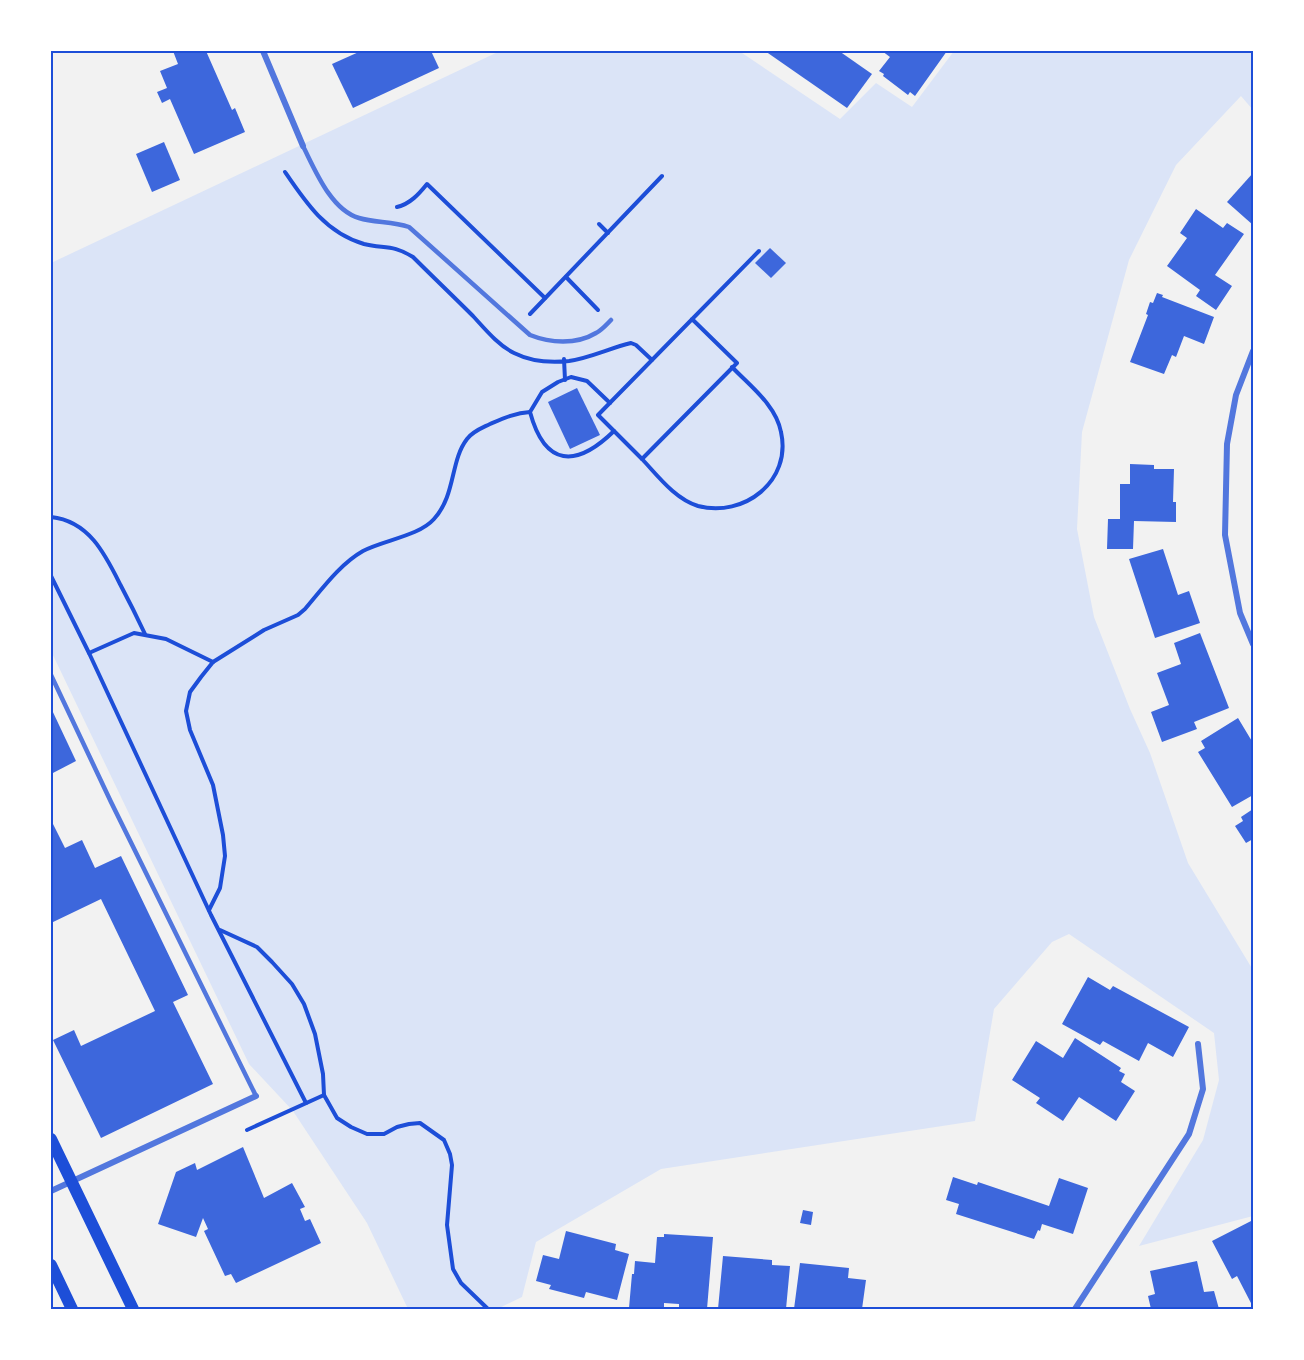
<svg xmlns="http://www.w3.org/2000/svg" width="1304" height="1360" font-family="Signika,sans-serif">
<rect width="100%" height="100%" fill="#f2f2f2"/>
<!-- green -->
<path fill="#dbe4f7" d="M500,51H739L840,119L876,83L912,107L954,51H1253V110L1241,96L1176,165L1129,260L1082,432L1077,529L1094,617L1130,709L1150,753L1188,863L1253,970V1216L1139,1246L1203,1140L1219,1080L1214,1033L1069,934L1052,942L994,1009L975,1121L661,1169L536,1242L522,1297L497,1309H408L367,1223L293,1111L249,1064L51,651V263Z"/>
<!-- building -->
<g fill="#3d67dc">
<path d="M173,51H206L232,110L235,108L245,132L194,154L170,99L162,103L157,92L167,88L160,71L178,64Z"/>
<path d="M361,51H431L439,68L353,108L332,64Z"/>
<path d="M765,51H839L872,74L847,108Z"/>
<path d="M882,51H947L915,96L910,92L908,95L883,76L884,74L879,71L890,57Z"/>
<path d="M164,142L180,180L152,192L136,154Z"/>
<path d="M1253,173V225L1227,202Z"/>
<path d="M1196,209L1223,228L1227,223L1244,234L1215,275L1232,286L1216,310L1196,296L1200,290L1167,266L1187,238L1180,233Z"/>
<path d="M770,248L786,263L771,278L755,263Z"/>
<path d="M1157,293L1163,295L1162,297L1214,317L1204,344L1184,336L1176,357L1172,355L1164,374L1130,362L1148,315L1146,314L1150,302L1153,303Z"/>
<path d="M577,388L600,435L570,449L548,402Z"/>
<path d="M1130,464L1154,465V469H1174L1173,502H1176V522L1134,521L1133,549H1107L1108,519H1120V484H1130Z"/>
<path d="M1163,549L1178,595L1189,591L1200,623L1155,638L1129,559Z"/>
<path d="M1200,633L1229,708L1194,722L1197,729L1162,742L1151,712L1169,705L1157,673L1181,664L1174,643Z"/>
<path d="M51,708L76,761L51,774Z"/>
<path d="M1238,718L1253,743V795L1232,807L1198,752L1205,748L1201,741Z"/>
<path d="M1253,809V839L1246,843L1235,826L1243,821L1241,817Z"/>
<path d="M51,820L65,848L82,840L95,868L121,856L188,995L173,1002L213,1084L101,1138L53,1040L74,1030L81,1046L155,1011L101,899L51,923Z"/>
<path d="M1088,977L1110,990L1113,986L1189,1027L1173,1057L1148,1043L1139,1061L1103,1041L1100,1045L1062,1024Z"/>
<path d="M1075,1038L1121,1068L1119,1071L1125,1074L1121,1082L1135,1091L1116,1121L1079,1097L1063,1121L1036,1103L1040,1098L1012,1080L1036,1041L1063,1058Z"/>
<path d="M243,1147L264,1198L292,1183L305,1207L300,1209L305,1221L310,1219L321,1243L236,1283L231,1274L225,1276L204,1231L208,1229L203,1218L196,1237L158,1224L176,1172L195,1163L197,1170Z"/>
<path d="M953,1177L977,1185L978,1182L1049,1206L1059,1178L1088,1188L1073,1234L1042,1224L1040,1231L1038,1230L1034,1239L956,1214L959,1204L946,1200Z"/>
<path d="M803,1210L813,1212L811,1225L800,1223Z"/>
<path d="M1253,1220V1307L1237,1276L1232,1279L1212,1241Z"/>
<path d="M566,1231L616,1244L615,1250L629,1254L617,1300L586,1292L584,1298L549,1289L551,1285L536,1281L543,1255L559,1259Z"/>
<path d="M664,1234L713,1237L707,1309H679V1304L664,1303V1309L629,1308L632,1274H634L635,1261L655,1263L657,1237H664Z"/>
<path d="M723,1256L772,1260V1265L790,1266L786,1309H718Z"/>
<path d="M1197,1261L1204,1292L1214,1291L1219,1309H1151L1148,1296L1155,1294L1150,1271Z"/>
<path d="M800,1263L849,1268L848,1278L866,1280L862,1309H794Z"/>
</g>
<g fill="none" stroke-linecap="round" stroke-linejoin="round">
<!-- path -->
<g stroke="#1d4ed8" stroke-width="4">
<path d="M285,172C306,203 326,233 364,244C383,249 393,244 413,257C433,277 453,296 473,316C485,329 498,345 514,353C530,361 551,363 569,361C590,358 610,348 631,343L636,345L652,360"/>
<path d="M397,207C410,204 419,194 427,184L545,298"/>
<path d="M599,224L608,233"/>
<path d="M566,277L598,310"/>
<path d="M530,314L662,176"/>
<path d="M692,319L737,363L642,459L598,415C652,360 706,305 759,251"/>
<path d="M564,359L565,380"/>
<path d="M610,403L587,381L571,377L558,382L542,392L530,412C545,467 576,468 614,431"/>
<path d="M642,459C658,476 675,499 698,506C744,518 792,481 781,432C776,405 750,386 732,367"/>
<path d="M51,517C89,521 105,554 120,584C129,601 137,617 145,634"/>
<path d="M51,576L89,653L211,915L306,1103"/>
<path d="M89,653L134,633L166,639L213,662"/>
<path d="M209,910L220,888L225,856L223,835L213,785L190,730L186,711L190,692L201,677L213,662L264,630L298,615L305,609C322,589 340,564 363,551C384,540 419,536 434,519C456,495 450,461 467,439C473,431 482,428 490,424C504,418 515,413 530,412"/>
<path d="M220,930L257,947L272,962L292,984L304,1004L315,1034L323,1074L324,1095L337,1118L351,1127L367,1134H384L397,1127L409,1124L420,1123L444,1140L450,1154L452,1165L447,1225L453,1269L461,1283L488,1309"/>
<path d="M247,1130L324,1095"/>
</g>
<!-- service -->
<g stroke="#5277de" stroke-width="4.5">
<path d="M303,146C315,170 331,210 359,218C375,223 392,221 409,227L530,335C550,343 576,345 596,333C602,330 607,324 611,320"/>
<path d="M51,675L111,802L256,1096"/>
</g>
<!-- minor -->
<g stroke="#5277de" stroke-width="6">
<path d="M263,51L303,146"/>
<path d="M1253,351L1236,395L1227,444L1225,535L1240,613L1253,644"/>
<path d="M51,1191L256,1096"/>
<path d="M1075,1309L1189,1134L1203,1089L1198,1044"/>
</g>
<!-- secondary -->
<g stroke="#1d4ed8" stroke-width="12">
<path d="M51,1139L133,1309"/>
<path d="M51,1265L72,1309"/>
</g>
</g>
<!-- border -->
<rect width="1304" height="1360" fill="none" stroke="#ffffff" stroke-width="105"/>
<rect x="52" y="52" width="1200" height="1256" fill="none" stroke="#1d4ed8" stroke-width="2"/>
</svg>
